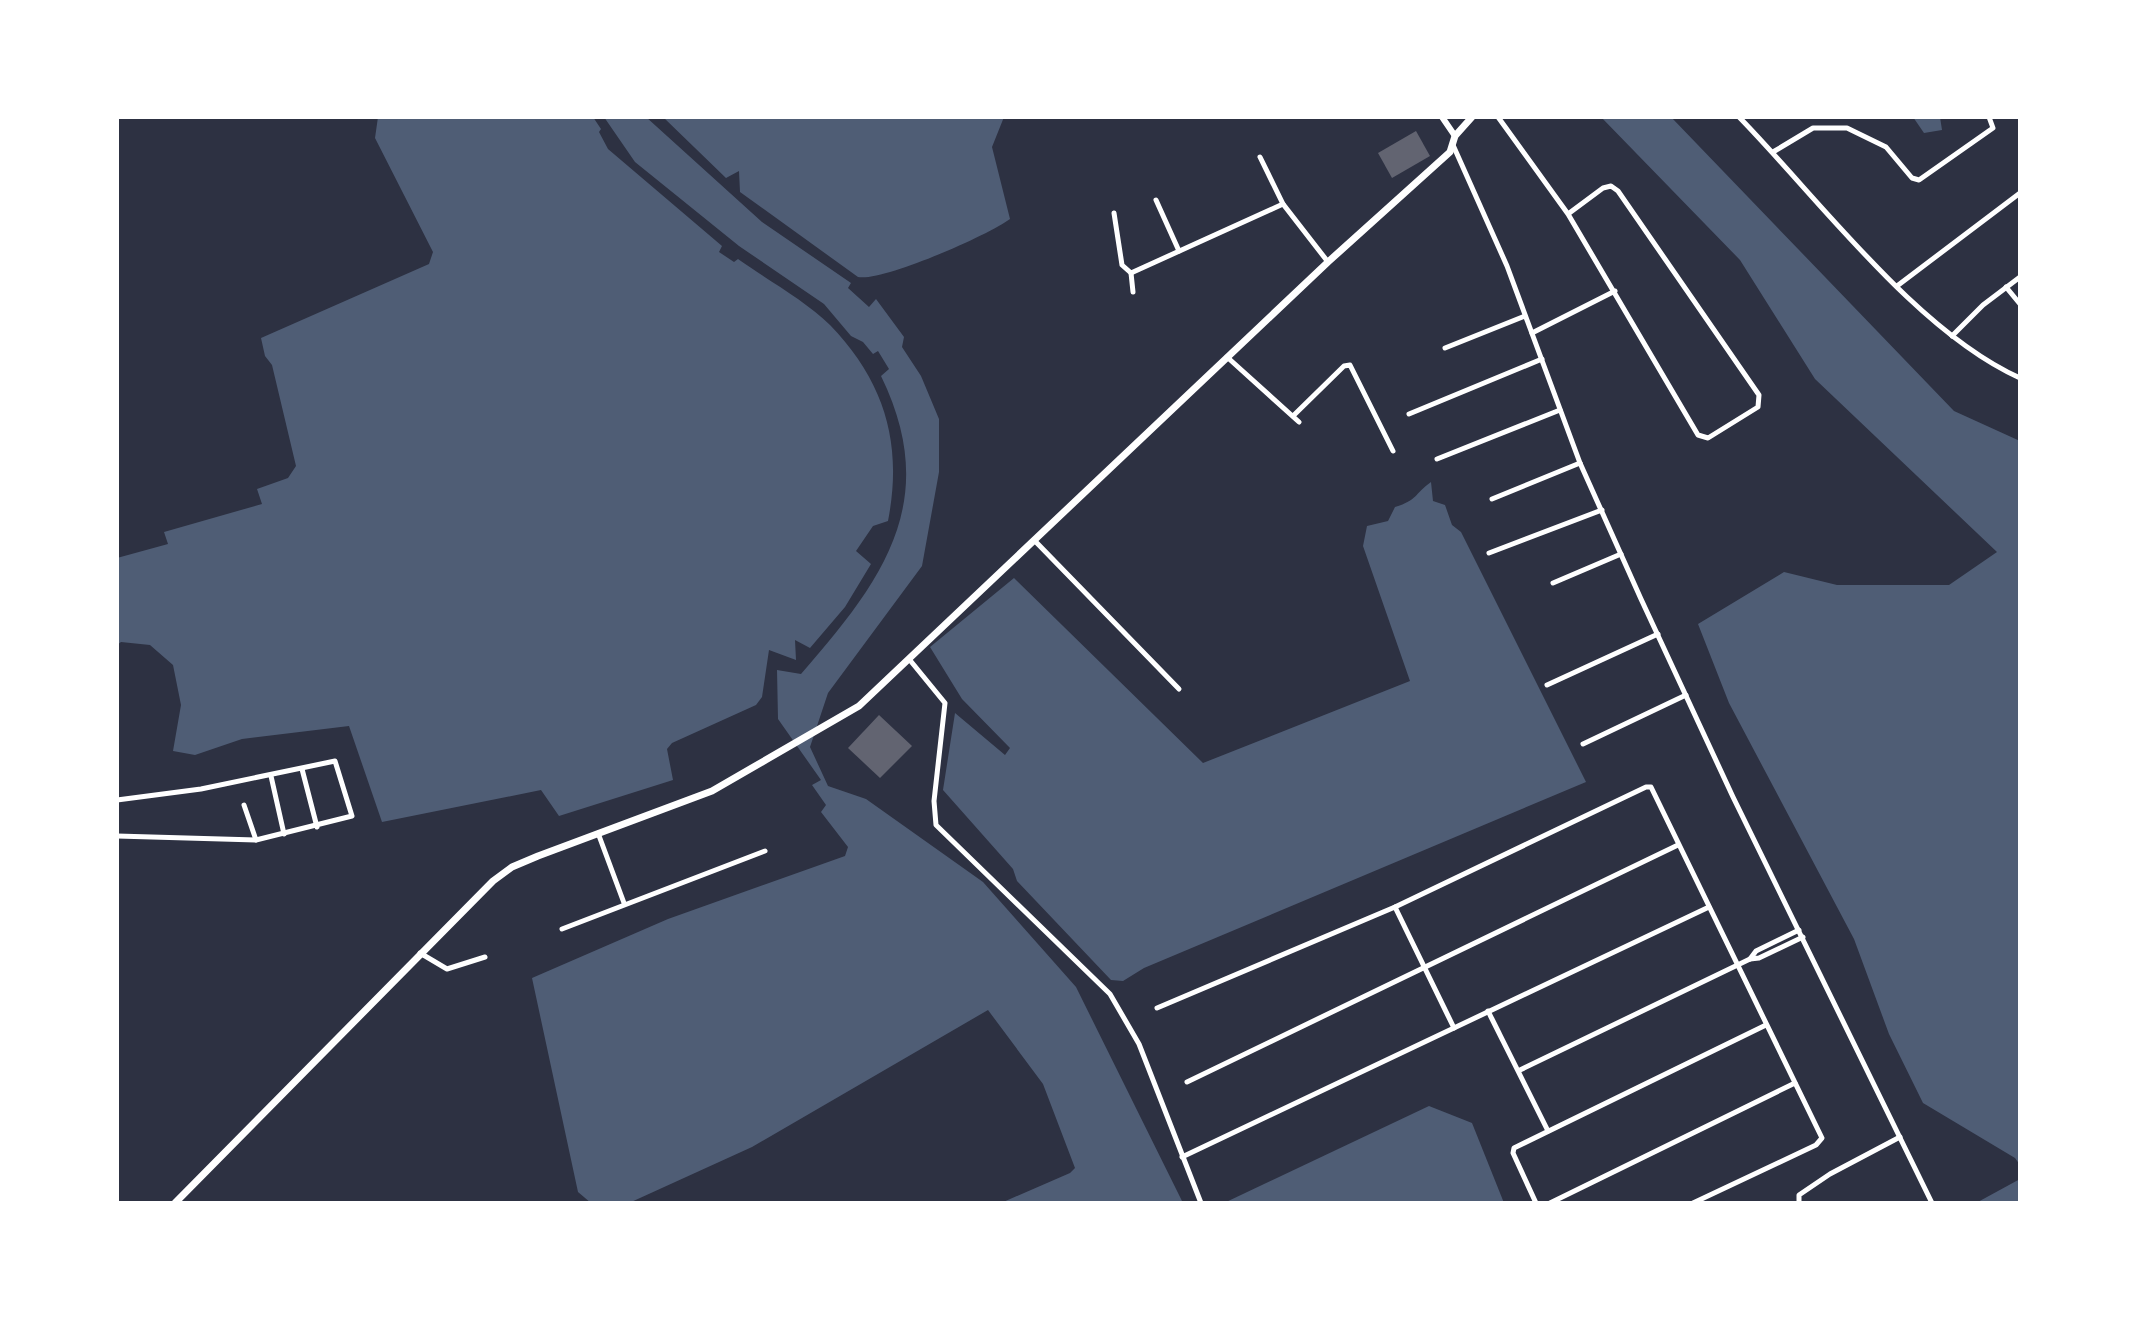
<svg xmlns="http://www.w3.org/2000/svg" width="2137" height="1320" font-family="Barlow,sans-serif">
<rect width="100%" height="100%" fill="#2d3142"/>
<!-- water -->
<g fill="#4f5d75">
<path d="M378,117H593L601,129L599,132L608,149L722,246L719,252L734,262L738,259C766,279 806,301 830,325C885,382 903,444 888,521L873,526L856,551L871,564L845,607L810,648L795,640L796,660L769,650L762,697L756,705L672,743L667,749L673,780L559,816L541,790L382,822L349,726L242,739L195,755L173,751L181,705L173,665L150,645L121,642L117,645V558L168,544L164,532L262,504L257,489L288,478L296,466L272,365L265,356L261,338L429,264L433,252L375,138Z"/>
<path d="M604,117H646L762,222L851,283L848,288L869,307L876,299L904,337L902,347L921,376L939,419V472L922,566L828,693L810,747L828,786L866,799L983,882L1076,987L1183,1203H1001L1070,1173L1075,1168L1043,1084L988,1010L752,1147L629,1203H591L578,1192L532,978L668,919L845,856L848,847L821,812L826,805L812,785L821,780L778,719L777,670L801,674C883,580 942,501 881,376L889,369L878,351L873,354L863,342L851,336L824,304L739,246L635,162Z"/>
<path d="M663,117H1004L992,147L1010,219C989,235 882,282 858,277L740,192L739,171L726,178Z"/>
<path d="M1601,117H1671L1954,411L2020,441V1165L2015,1158L1923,1103L1889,1034L1854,939L1729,703L1698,624L1784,572L1837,585H1949L1997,552L1815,379L1740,260Z"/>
<path d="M1913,117H1940L1942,130L1924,133Z"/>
<path d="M1431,482L1433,501L1445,505L1452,525L1461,532L1586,782L1144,968L1123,981L1111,980L1017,881L1013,869L943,790L955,713L1005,755L1010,748L962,699L930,647L1014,578L1203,763L1410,681L1363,546L1367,526L1388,521L1395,507C1418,500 1414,494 1431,482Z"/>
<path d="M1429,1106L1472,1123L1504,1203H1224Z"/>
<path d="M2020,1179V1203H1976Z"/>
</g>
<!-- building -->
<g fill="#626471">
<path d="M1416,131L1430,156L1392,178L1378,153Z"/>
<path d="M879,715L912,746L880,778L848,748Z"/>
</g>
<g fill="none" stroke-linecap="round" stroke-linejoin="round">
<!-- minor -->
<g stroke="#fff" stroke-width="5">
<path d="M1498,117L1568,214L1698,435L1708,438L1758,407L1759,395L1618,191L1611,186L1603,188L1568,214"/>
<path d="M1739,117C1819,199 1917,332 2020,378"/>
<path d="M1453,145L1507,266L1580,463L1641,599L1733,797L1932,1203"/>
<path d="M1773,152L1813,128H1847L1886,147L1912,178L1919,180L1993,128L1989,117"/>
<path d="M1260,157L1283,204L1328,262"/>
<path d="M1156,200L1179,251"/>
<path d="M1114,213L1122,265L1131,273L1283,204"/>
<path d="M1131,273L1133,292"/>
<path d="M1897,286L2020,193"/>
<path d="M2006,287L2020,304"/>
<path d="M1532,333L1615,291"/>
<path d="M1952,336L1983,305L2020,277"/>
<path d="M1445,348L1525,316"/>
<path d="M1227,357L1299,422"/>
<path d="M1409,414L1542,359"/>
<path d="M1293,416L1344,366L1350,365L1393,451"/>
<path d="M1437,459L1560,410"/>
<path d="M1492,499L1580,463"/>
<path d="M1034,540L1179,689"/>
<path d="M1489,553L1602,510"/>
<path d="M1553,583L1621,554"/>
<path d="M909,659L945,703L934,801L936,825L1110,994L1139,1044L1201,1203"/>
<path d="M1547,685L1658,634"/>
<path d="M1583,744L1686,695"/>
<path d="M302,769L317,827"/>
<path d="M271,776L284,834"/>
<path d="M117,800L201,789L335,761L352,816L256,840L117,836"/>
<path d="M244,805L256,840"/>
<path d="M598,833L624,903"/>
<path d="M1395,907L1454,1028"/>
<path d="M562,929L765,851"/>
<path d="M420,953L447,969L485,957"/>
<path d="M1750,959L1756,951L1799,930"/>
<path d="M1157,1008L1395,907L1646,787H1651L1822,1138L1816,1145L1693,1203"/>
<path d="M1488,1011L1548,1131"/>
<path d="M1520,1070L1750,959L1759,958L1803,937"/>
<path d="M1187,1082L1678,845"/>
<path d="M1182,1157L1709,907"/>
<path d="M1536,1203L1513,1153L1514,1148L1766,1025"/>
<path d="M1550,1203L1795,1083"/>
<path d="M1799,1203V1195L1830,1174L1900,1137"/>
</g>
<!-- tertiary -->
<path stroke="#fff" stroke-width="6" d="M1442,117L1455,136"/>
<!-- secondary -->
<path stroke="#fff" stroke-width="7" d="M175,1203L493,881L512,867L538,856L712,791L859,706L1328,262L1450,152L1455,136L1472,117"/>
</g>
<!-- border -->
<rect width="2137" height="1320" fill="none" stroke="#ffffff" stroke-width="238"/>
</svg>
